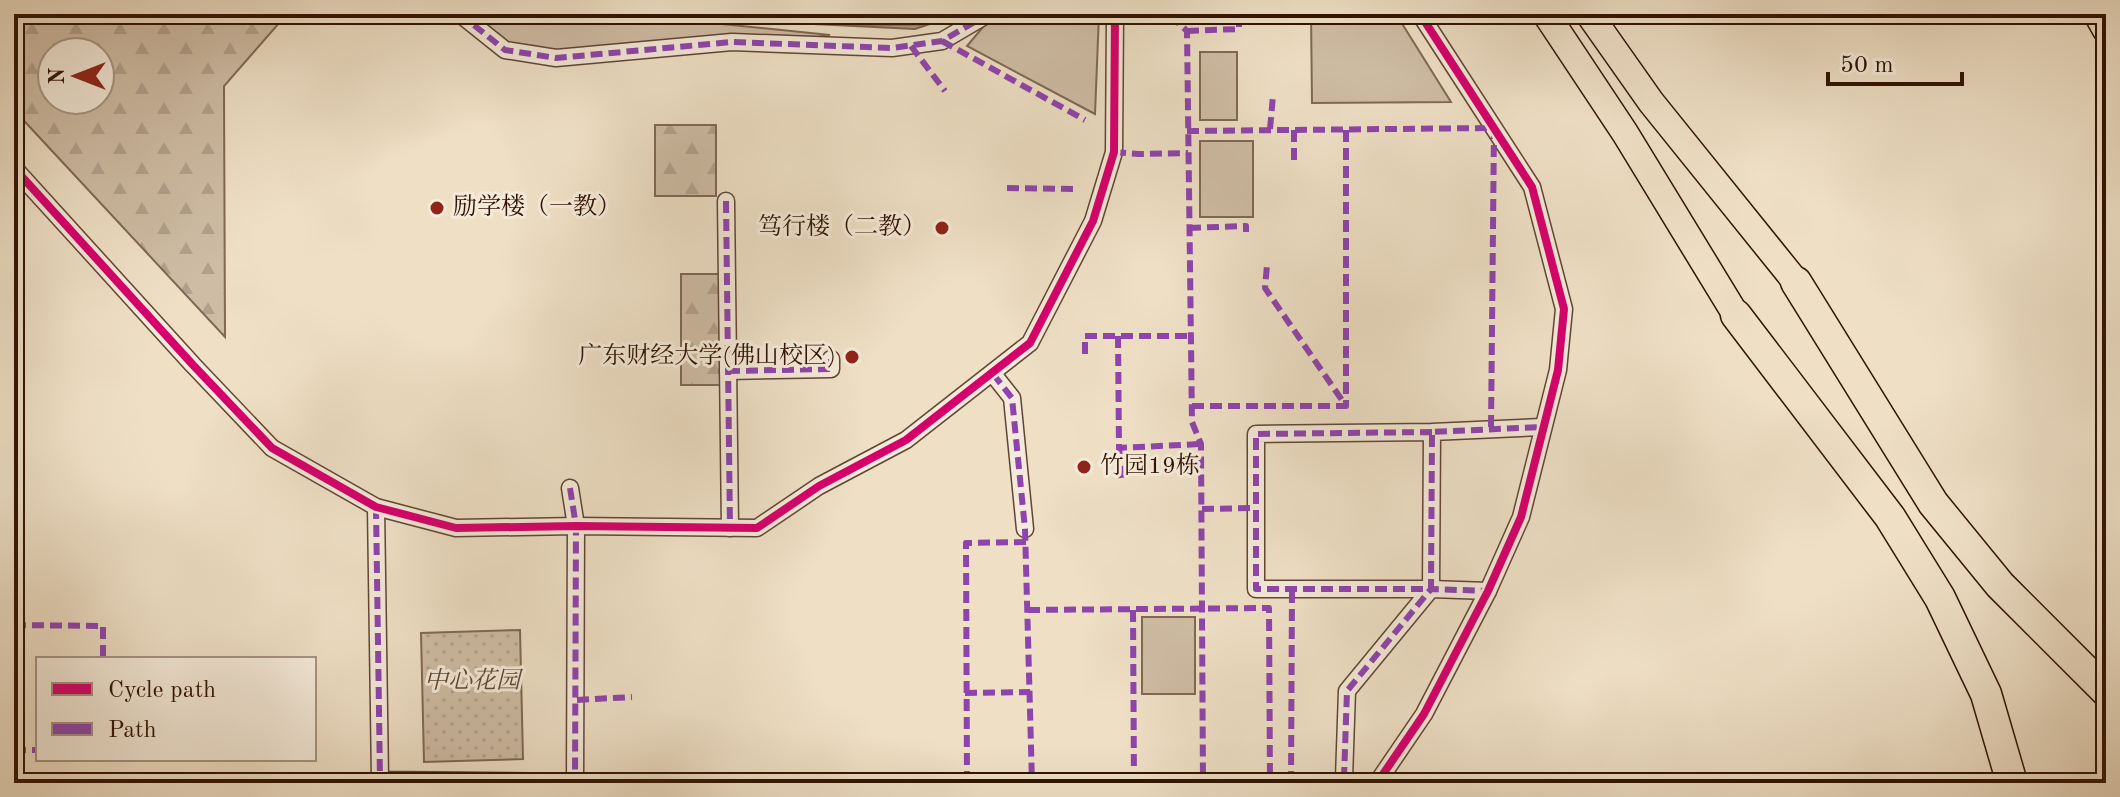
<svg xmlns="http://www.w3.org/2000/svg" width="2120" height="797" font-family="'Old Standard TT','Noto Serif SC',serif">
<defs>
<pattern id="forest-firs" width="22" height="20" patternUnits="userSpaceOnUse" patternTransform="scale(2)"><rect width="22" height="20" fill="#cebca4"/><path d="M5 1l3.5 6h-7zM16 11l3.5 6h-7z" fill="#b1a18c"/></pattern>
<pattern id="garden-dots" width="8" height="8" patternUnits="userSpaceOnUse" patternTransform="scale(2)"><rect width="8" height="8" fill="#cebca4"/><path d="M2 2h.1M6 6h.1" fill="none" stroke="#b1a18c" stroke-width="1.8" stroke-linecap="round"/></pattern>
<pattern id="water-rules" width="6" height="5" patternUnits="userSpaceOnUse" patternTransform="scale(2)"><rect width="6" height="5" fill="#ad9a83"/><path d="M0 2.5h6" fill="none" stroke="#8d7c69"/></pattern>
</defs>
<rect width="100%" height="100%" fill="#eedfc5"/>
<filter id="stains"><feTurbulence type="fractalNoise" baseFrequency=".0025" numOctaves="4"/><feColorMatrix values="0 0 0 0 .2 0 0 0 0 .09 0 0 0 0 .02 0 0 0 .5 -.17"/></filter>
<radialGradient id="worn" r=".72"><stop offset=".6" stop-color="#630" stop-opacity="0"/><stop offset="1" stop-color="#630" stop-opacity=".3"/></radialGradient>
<!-- green -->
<g fill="#cebca4" stroke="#7f6854" stroke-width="2">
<path d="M476,14H597L614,18L692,21L830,35L798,40L562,51L507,44Z"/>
<path d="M994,14H1099L1095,114L967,46Z"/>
<path d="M1311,14H1396L1451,102L1312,103Z"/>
<rect x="1200" y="52" width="37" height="68"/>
<rect x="1200" y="141" width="53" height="76"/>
<rect x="1142" y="617" width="53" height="77"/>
</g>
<!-- forest -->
<g fill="url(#forest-firs)" stroke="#7f6854" stroke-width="2" fill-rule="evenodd">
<path d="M14,14H287L224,86L225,337L14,110ZM52,52H100V100H52Z"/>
<rect x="655" y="125" width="61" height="71"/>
<rect x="681" y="274" width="39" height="111"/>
</g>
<!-- garden -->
<path fill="url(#garden-dots)" stroke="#7f6854" stroke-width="2" d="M520,630L523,759L424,762L421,633Z"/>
<!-- water -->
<path fill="url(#water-rules)" stroke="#7b6450" stroke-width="2" d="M731,14H960L915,29L793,23Z"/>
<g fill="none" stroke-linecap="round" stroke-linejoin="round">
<!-- shore -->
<path stroke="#6e5643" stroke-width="2" d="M790,14L913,21L935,14"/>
<!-- minor casing -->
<g stroke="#604634" stroke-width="19">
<g id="minor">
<path d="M460,14L505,50L556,58L732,42L892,48L942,41L988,14"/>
<path d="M14,168L193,365L272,448L376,507L456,528L576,526L757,528L819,486L906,440L1030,343L1093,221L1114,152L1115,14"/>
<path d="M726,201L730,528"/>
<path d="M728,371L831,369V359"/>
<path d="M993,374L1012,398L1025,529"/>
<path d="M1432,432L1256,434V589H1431L1432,432L1542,427"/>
<path d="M570,488L576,526L575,783"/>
<path d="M376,507L380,780L575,782"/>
<path d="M1344,778L1347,691L1431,589L1488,591"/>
<path d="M1377,783L1424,714L1488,591L1521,517L1558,370L1564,309L1532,187L1420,14"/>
</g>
</g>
<!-- trunk casing -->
<g stroke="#301303" stroke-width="29">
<g id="trunk">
<path d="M1546,14L1625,133L1736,315"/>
<path d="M1589,14L1651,102L1796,282"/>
<path d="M2097,14L2106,30"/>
</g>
</g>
<!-- motorway casing -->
<g stroke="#301303" stroke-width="33">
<g id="motorway">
<path d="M1796,282L1933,503L2000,585L2106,691"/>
<path d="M1736,315L1890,517L1940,598L1986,694L2012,783"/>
</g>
</g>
<!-- minor -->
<use href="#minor" stroke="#f4ead9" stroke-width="16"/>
<!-- trunk -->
<use href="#trunk" stroke="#eedfc5" stroke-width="26"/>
<!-- motorway -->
<use href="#motorway" stroke="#eedfc5" stroke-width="30"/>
<!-- quiet -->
<g stroke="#8e44ad" stroke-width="6" stroke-dasharray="12 6" stroke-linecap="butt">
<path d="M460,14L505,50L556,58L732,42L892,48L942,41L988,14"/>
<path d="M1174,14V19L1187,31L1192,422L1201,444L1203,783"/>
<path d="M1187,31L1239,29V14"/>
<path d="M942,41L1085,120"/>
<path d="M911,46L945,91"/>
<path d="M1270,129L1273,96"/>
<path d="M1294,130V160"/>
<path d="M1346,130V406"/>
<path d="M1187,131L1494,128L1491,429"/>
<path d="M1114,152L1139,154L1188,153"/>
<path d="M1007,188L1077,189"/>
<path d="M726,201L730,528"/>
<path d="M1189,228L1246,226V232"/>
<path d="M1118,336L1119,448L1201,444"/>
<path d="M1085,354V336H1192"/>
<path d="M728,371L831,369V359"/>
<path d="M993,374L1012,398L1025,529L1032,783"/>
<path d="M1192,406H1346L1265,288L1267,265"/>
<path d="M1432,432L1256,434V589H1431L1432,432L1542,427"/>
<path d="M1119,448L1122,482"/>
<path d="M570,488L576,526L575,783"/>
<path d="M376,507L380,780L575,782"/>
<path d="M1202,509L1255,508"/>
<path d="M1028,610L1269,608L1270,783"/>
<path d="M1133,610L1134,783"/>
<path d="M14,625L103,626V659"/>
<path d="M965,693L1030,692"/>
<path d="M577,700L632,697"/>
<path d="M14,750H38"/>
<path d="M1381,777L1344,778L1347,691L1431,589L1488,591"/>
<path d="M967,783L966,543L1026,542"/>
<path d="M1244,783L1270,782"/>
<path d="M1291,783L1292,589"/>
</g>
<!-- cycleway casing -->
<g stroke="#f4ead9" stroke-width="13">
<g id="cycleway">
<path d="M14,168L193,365L272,448L376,507L456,528L576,526L757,528L819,486L906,440L1030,343L1093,221L1114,152L1115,14"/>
<path d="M1377,783L1424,714L1488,591L1521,517L1558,370L1564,309L1532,187L1420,14"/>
</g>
</g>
<!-- cycleway -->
<use href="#cycleway" stroke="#d6006c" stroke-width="8"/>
</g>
<!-- markers -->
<g fill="#8f2418" stroke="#f4ead9" stroke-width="3">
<circle cx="437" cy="208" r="8"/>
<circle cx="942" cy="228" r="8"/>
<circle cx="852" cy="357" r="8"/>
<circle cx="1084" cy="467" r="8"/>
</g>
<g text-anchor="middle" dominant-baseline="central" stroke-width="6" stroke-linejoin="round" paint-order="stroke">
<!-- poi labels -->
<g font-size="24" fill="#301303" stroke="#f4ead9" text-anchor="start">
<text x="453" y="208">励学楼（一教）</text>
<text x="926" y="228" text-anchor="end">笃行楼（二教）</text>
<text x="836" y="357" text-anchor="end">广东财经大学(佛山校区)</text>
<text x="1100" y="467">竹园19栋</text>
</g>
<!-- park labels -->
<g font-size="24" font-style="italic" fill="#5f4633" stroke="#f4ead9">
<text x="472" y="682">中心花园</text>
</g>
</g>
<!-- margin -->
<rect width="2120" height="797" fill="none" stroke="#eedfc5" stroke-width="48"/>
<rect x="16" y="16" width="2088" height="765" fill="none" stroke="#301303" stroke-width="4"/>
<rect x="24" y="24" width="2072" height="749" fill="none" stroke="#301303" stroke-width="2"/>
<!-- legend -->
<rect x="36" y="657" width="280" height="104" fill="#f4ead9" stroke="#a69483" stroke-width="2"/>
<rect x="52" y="683" width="40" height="12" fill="#d6006c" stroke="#a69483" stroke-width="2"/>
<text x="108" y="697" font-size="24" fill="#301303">Cycle path</text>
<rect x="52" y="723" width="40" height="12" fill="#8e44ad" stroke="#a69483" stroke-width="2"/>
<text x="108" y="737" font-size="24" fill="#301303">Path</text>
<!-- north arrow -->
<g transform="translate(76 76) rotate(270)"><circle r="38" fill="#f4ead9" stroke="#a69483" stroke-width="2"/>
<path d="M0-6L14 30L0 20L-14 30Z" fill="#8f2418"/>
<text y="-12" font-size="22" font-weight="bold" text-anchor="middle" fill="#301303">N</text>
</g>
<!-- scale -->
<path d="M1828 72v12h134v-12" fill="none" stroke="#301303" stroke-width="4"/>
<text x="1840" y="72" font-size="24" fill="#301303" stroke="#f4ead9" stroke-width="6" paint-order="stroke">50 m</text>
<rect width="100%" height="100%" filter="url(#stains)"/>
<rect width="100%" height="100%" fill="url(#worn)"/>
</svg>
